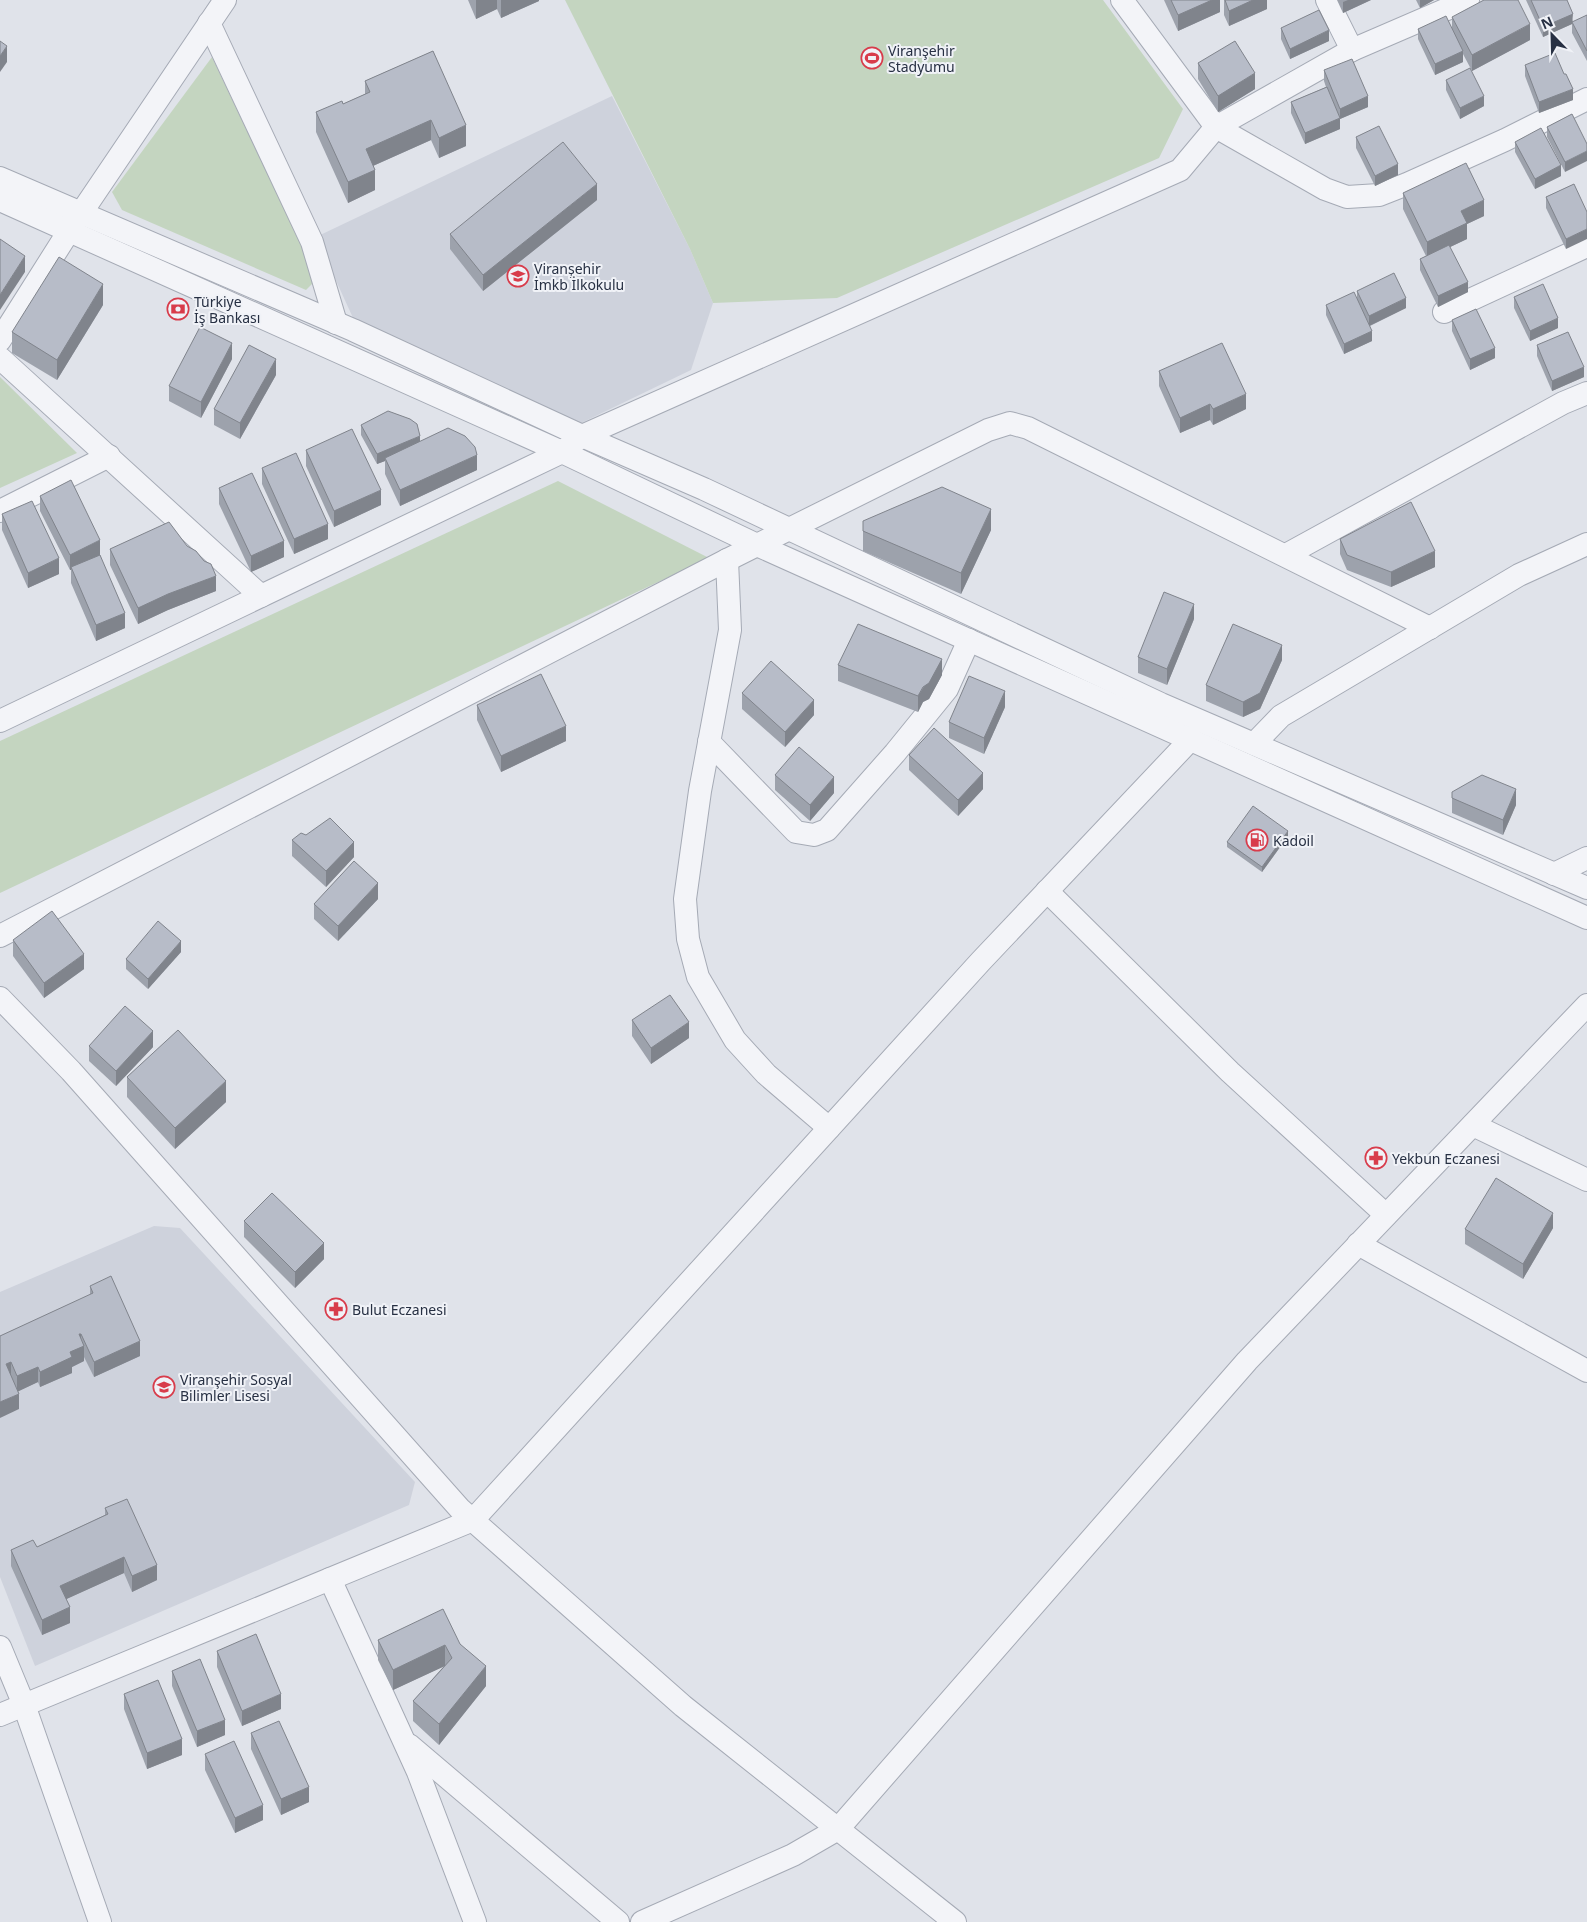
<svg xmlns="http://www.w3.org/2000/svg" width="1587" height="1922" font-family="'Noto Sans',sans-serif">
<rect width="100%" height="100%" fill="#e0e3ea"/>
<!-- built -->
<g fill="#ced2dc">
<path d="M612,96L690,249L713,303L691,370L577,425L354,320L316,237Z"/>
<path d="M154,1226L180,1228L415,1482L409,1505L35,1666L0,1577V1292Z"/>
</g>
<!-- green -->
<g fill="#c4d5c0">
<path d="M565,0H1103L1183,109L1159,158L837,298L713,303L690,249Z"/>
<path d="M212,57L317,279L306,290L122,210L112,192Z"/>
<path d="M0,377L77,453L0,488Z"/>
<path d="M558,481L709,558L0,893V741Z"/>
</g>
<g fill="none" stroke-linecap="round" stroke-linejoin="round">
<!-- minor casing -->
<g stroke="#a5aab5" stroke-width="24">
<g id="minor">
<path d="M1122,0L1216,127L1325,189L1347,197L1379,195L1407,184L1505,140L1587,99"/>
<path d="M1327,0L1352,50"/>
<path d="M209,23L312,242L336,323"/>
<path d="M0,178L353,330L582,436L704,489L1161,704L1587,888"/>
<path d="M0,200L562,452L757,545L1587,918"/>
<path d="M1444,312L1587,246"/>
<path d="M0,340L69,231L225,0"/>
<path d="M0,358L261,596"/>
<path d="M0,511L109,456"/>
<path d="M1286,555L1563,403L1587,393"/>
<path d="M727,560L730,630L700,791L685,899L688,939L698,977L735,1040L766,1074L829,1128"/>
<path d="M0,721L562,452L582,436L1180,170L1216,127L1352,50L1468,0"/>
<path d="M709,742L796,832L814,835L827,830L895,753L947,689L969,640"/>
<path d="M1254,744L1281,716L1519,575L1587,544"/>
<path d="M1554,874L1587,858"/>
<path d="M1047,891L1230,1072L1386,1215"/>
<path d="M0,936L727,560L988,430L1010,423L1028,428L1430,628"/>
<path d="M0,998L71,1071L460,1509L683,1706L955,1922"/>
<path d="M1473,1125L1587,1180"/>
<path d="M1358,1244L1587,1371"/>
<path d="M330,1579L418,1772L475,1922"/>
<path d="M0,1647L24,1705L100,1922"/>
<path d="M0,1715L473,1520L981,961L1191,739"/>
<path d="M409,1745L618,1922"/>
<path d="M642,1922L793,1855L838,1829L1247,1361L1587,1005"/>
</g>
</g>
<!-- minor -->
<use href="#minor" stroke="#f3f4f8" stroke-width="22"/>
</g>
<!-- wall -->
<g fill="#9da2ac">
<path d="M468,0H539V1L501,18L497,9L476,19Z"/>
<path d="M1164,0H1220V12L1178,31Z"/>
<path d="M1224,0H1267V9L1229,26L1224,15Z"/>
<path d="M1337,0H1371L1343,13Z"/>
<path d="M1416,0H1434L1420,8Z"/>
<path d="M1526,0H1567L1573,22L1587,15V61L1572,33V24L1543,37Z"/>
<path d="M1452,17L1530,40L1472,71L1463,54V62L1435,75L1418,39V29L1452,27Z"/>
<path d="M1281,28L1329,41L1290,59L1281,39Z"/>
<path d="M433,51L466,146L439,158L431,140L373,166L375,190L348,203L316,132V112L343,104L365,94V81Z"/>
<path d="M1198,63L1255,89L1218,112L1198,79Z"/>
<path d="M1525,65L1573,100L1539,113L1525,76Z"/>
<path d="M1324,70L1368,107L1340,119L1332,100L1340,129L1305,144L1291,113V102L1326,87L1324,81Z"/>
<path d="M1446,80L1484,106L1460,119L1446,90Z"/>
<path d="M1572,114L1565,172L1547,137V127Z"/>
<path d="M1356,137L1398,175L1375,186L1356,148Z"/>
<path d="M1515,142L1561,176L1535,189L1515,152Z"/>
<path d="M1574,184L1566,249L1546,208V197Z"/>
<path d="M1403,193L1484,216L1467,224V239L1450,247L1468,292L1438,307L1420,270V259L1426,256L1403,209Z"/>
<path d="M597,200L483,291L450,249V234Z"/>
<path d="M1357,291L1406,308L1370,326L1372,341L1344,354L1326,315V305L1357,300Z"/>
<path d="M1514,297L1558,328L1530,341L1514,308Z"/>
<path d="M103,305L57,380L12,353V332Z"/>
<path d="M1452,320L1495,358L1470,370L1452,331Z"/>
<path d="M1537,345L1584,377L1552,391L1537,356Z"/>
<path d="M232,359L201,418L169,401V386Z"/>
<path d="M1159,371L1246,409L1213,425L1210,420L1180,433L1159,386Z"/>
<path d="M276,375L240,439L214,425V409Z"/>
<path d="M361,425L420,442L477,470L400,506L385,474V461L377,464L361,435Z"/>
<path d="M306,450L381,505L334,527L306,466Z"/>
<path d="M262,468L328,539L294,554L262,484Z"/>
<path d="M219,488L284,557L251,572L219,504Z"/>
<path d="M40,496L100,555L125,628L96,641L71,583V570H70L40,511Z"/>
<path d="M2,514L59,574L28,588L2,530Z"/>
<path d="M863,521L991,530L961,594L863,551Z"/>
<path d="M1340,539L1435,567L1391,587L1347,570L1340,554Z"/>
<path d="M187,546L216,591L168,610L138,624L110,565V549Z"/>
<path d="M1194,619L1167,685L1138,673V657Z"/>
<path d="M1282,660L1260,709L1243,717L1206,701V685Z"/>
<path d="M838,665L942,675L929,699L923,702L918,712L838,681Z"/>
<path d="M742,693L814,715L785,747L742,709Z"/>
<path d="M477,705L566,741L501,772L477,720Z"/>
<path d="M1005,707L984,754L949,738V722Z"/>
<path d="M909,755L983,789L958,816L909,770Z"/>
<path d="M775,775L834,793L810,821L775,790Z"/>
<path d="M1452,792L1516,805L1503,835L1452,813Z"/>
<path d="M1288,836L1262,872L1227,847V842Z"/>
<path d="M292,840L354,857L326,887L292,856Z"/>
<path d="M378,899L338,941L314,919V904Z"/>
<path d="M13,940L84,969L44,998L13,956Z"/>
<path d="M181,952L148,989L126,969V959Z"/>
<path d="M632,1020L689,1038L651,1064L632,1036Z"/>
<path d="M89,1046L153,1047L116,1086L89,1061Z"/>
<path d="M127,1077L226,1102L175,1149L127,1097Z"/>
<path d="M244,1221L324,1259L295,1288L244,1237Z"/>
<path d="M1553,1228L1523,1279L1465,1244V1229Z"/>
<path d="M90,1286L140,1356L94,1377L84,1357V1361L72,1367V1373L40,1387L38,1382L18,1391L19,1409L0,1336L90,1295Z"/>
<path d="M105,1508L157,1580L132,1592L124,1573L66,1599L70,1623L42,1635L11,1566V1550L37,1547L105,1515Z"/>
<path d="M378,1640L460,1644L486,1686L439,1745L413,1721V1701L444,1666L393,1690L378,1660Z"/>
<path d="M217,1651L281,1709L242,1726L217,1667Z"/>
<path d="M172,1671L225,1735L197,1747L172,1686Z"/>
<path d="M124,1694L182,1755L147,1769L124,1709Z"/>
<path d="M251,1733L309,1802L281,1815L251,1749Z"/>
<path d="M205,1754L263,1820L235,1833L205,1770Z"/>
</g>
<!-- shaded-wall -->
<g fill="#80848c">
<path d="M476,0H497V9L476,19Z"/>
<path d="M501,0H539V1L501,18Z"/>
<path d="M1212,0H1220V12L1178,31V15Z"/>
<path d="M1253,0H1267V9L1229,26V11Z"/>
<path d="M1348,0H1371L1343,13V2Z"/>
<path d="M1420,0H1434L1420,8Z"/>
<path d="M1573,14L1572,24L1543,37V27Z"/>
<path d="M1530,24V40L1472,71V55Z"/>
<path d="M1329,30V41L1290,59V49Z"/>
<path d="M7,46V62L0,72V56Z"/>
<path d="M1463,51V62L1435,75V64Z"/>
<path d="M1255,73V89L1218,112V96Z"/>
<path d="M1573,89V100L1539,113V102Z"/>
<path d="M1368,96V107L1340,119V109Z"/>
<path d="M1484,96V106L1460,119V108Z"/>
<path d="M1340,118V129L1305,144V133Z"/>
<path d="M431,120V140L366,169V149Z"/>
<path d="M466,125V146L439,158V138Z"/>
<path d="M1587,151V161L1565,172V162Z"/>
<path d="M1398,164V175L1375,186V176Z"/>
<path d="M1561,165V176L1535,189V179Z"/>
<path d="M375,170V190L348,203V182Z"/>
<path d="M597,184V200L483,291V275Z"/>
<path d="M1484,200V216L1467,224V239L1427,258V242L1461,211Z"/>
<path d="M1587,229V239L1566,249V239Z"/>
<path d="M25,256V272L0,310V295Z"/>
<path d="M1468,282V292L1438,307V296Z"/>
<path d="M103,284V305L57,380V360Z"/>
<path d="M1406,298V308L1369,326V316Z"/>
<path d="M1558,318V328L1530,341V331Z"/>
<path d="M1372,331V341L1344,354V344Z"/>
<path d="M232,343V359L201,418V402Z"/>
<path d="M1495,348V358L1470,370V359Z"/>
<path d="M276,359V375L240,439V423Z"/>
<path d="M1584,367V377L1552,391V381Z"/>
<path d="M1246,394V409L1213,425V409Z"/>
<path d="M1210,404V420L1180,433V418Z"/>
<path d="M420,436V446L385,458V461L377,464V454Z"/>
<path d="M477,455V470L400,506V490Z"/>
<path d="M381,490V505L334,527V511Z"/>
<path d="M991,509V530L961,594V573Z"/>
<path d="M328,524V539L294,554V539Z"/>
<path d="M100,540V555L72,569L71,567V570H70V555Z"/>
<path d="M284,541V557L251,572V556Z"/>
<path d="M1435,551V567L1391,587V572Z"/>
<path d="M59,558V574L28,588V573Z"/>
<path d="M216,576V591L168,610L138,624V608L168,594Z"/>
<path d="M1194,604V619L1167,685V669Z"/>
<path d="M125,613V628L96,641V625Z"/>
<path d="M1282,645V660L1260,709L1243,717V702Z"/>
<path d="M942,659V675L929,699L923,702L918,712V696Z"/>
<path d="M1005,691V707L984,754V738Z"/>
<path d="M814,700V715L785,747V732Z"/>
<path d="M566,726V741L501,772V756Z"/>
<path d="M983,773V789L958,816V800Z"/>
<path d="M834,777V793L810,821V805Z"/>
<path d="M1516,789V805L1503,835V820Z"/>
<path d="M1288,831V836L1262,872V867Z"/>
<path d="M354,842V857L326,887V871Z"/>
<path d="M378,883V899L338,941V926Z"/>
<path d="M181,941V952L148,989V979Z"/>
<path d="M84,954V969L44,998V983Z"/>
<path d="M689,1022V1038L651,1064V1048Z"/>
<path d="M153,1031V1047L116,1086V1071Z"/>
<path d="M226,1081V1102L175,1149V1128Z"/>
<path d="M1553,1213V1228L1523,1279V1264Z"/>
<path d="M324,1243V1259L295,1288V1272Z"/>
<path d="M79,1334H81V1347L84,1346V1361L72,1367V1373L40,1387V1372L70,1352Z"/>
<path d="M140,1341V1356L94,1377V1362Z"/>
<path d="M11,1362V1378L6,1364Z"/>
<path d="M38,1367V1382L17,1392V1376Z"/>
<path d="M19,1394V1409L0,1418V1402Z"/>
<path d="M124,1557V1573L60,1602V1586Z"/>
<path d="M157,1565V1580L132,1592V1576Z"/>
<path d="M70,1607V1623L42,1635V1620Z"/>
<path d="M445,1645V1666L393,1690V1670Z"/>
<path d="M486,1666V1686L439,1745V1724Z"/>
<path d="M281,1694V1709L242,1726V1711Z"/>
<path d="M225,1720V1735L197,1747V1731Z"/>
<path d="M182,1739V1755L147,1769V1753Z"/>
<path d="M309,1787V1802L281,1815V1799Z"/>
<path d="M263,1805V1820L235,1833V1818Z"/>
</g>
<!-- building -->
<g fill="#b7bcc8" stroke="#80848c">
<path d="M1171,0H1212L1178,15Z"/>
<path d="M1225,0H1253L1229,11Z"/>
<path d="M1484,0H1518L1530,24L1472,55L1452,17Z"/>
<path d="M1531,0H1567L1573,14L1543,27Z"/>
<path d="M1319,10L1329,30L1290,49L1281,28Z"/>
<path d="M1587,15V51L1572,22Z"/>
<path d="M1446,16L1463,51L1435,64L1418,29Z"/>
<path d="M0,41L7,46L0,56Z"/>
<path d="M1235,41L1255,73L1218,96L1198,63Z"/>
<path d="M433,51L466,125L439,138L431,120L366,149L375,170L348,182L316,112L342,101L343,104L370,92L365,81Z"/>
<path d="M1555,53L1564,74H1566L1573,89L1539,102L1525,65Z"/>
<path d="M1352,59L1368,96L1340,109L1324,70Z"/>
<path d="M1470,68L1484,96L1460,108L1446,80Z"/>
<path d="M1327,87L1340,118L1305,133L1291,102Z"/>
<path d="M1572,114L1587,144V151L1565,162L1547,127Z"/>
<path d="M1379,126L1398,164L1375,176L1356,137Z"/>
<path d="M1541,128L1561,165L1535,179L1515,142Z"/>
<path d="M563,142L597,184L483,275L450,234Z"/>
<path d="M1466,163L1484,200L1461,211L1467,223L1427,242L1403,193Z"/>
<path d="M1574,184L1587,212V229L1566,239L1546,197Z"/>
<path d="M0,239L25,256L0,295Z"/>
<path d="M1449,245L1468,282L1438,296L1420,259Z"/>
<path d="M59,257L103,284L57,360L12,332Z"/>
<path d="M1394,273L1406,298L1369,316L1357,291Z"/>
<path d="M1543,284L1558,318L1530,331L1514,297Z"/>
<path d="M1354,292L1372,331L1344,344L1326,305Z"/>
<path d="M1476,309L1495,348L1470,359L1452,320Z"/>
<path d="M200,327L232,343L201,402L169,386Z"/>
<path d="M1568,332L1584,367L1552,381L1537,345Z"/>
<path d="M1222,343L1246,394L1213,409L1210,404L1180,418L1159,371Z"/>
<path d="M249,345L276,359L240,423L214,409Z"/>
<path d="M388,411L410,419L417,424L420,436L377,454L361,425Z"/>
<path d="M448,428L465,436L475,447L477,455L400,490L385,458Z"/>
<path d="M352,429L381,490L334,511L306,450Z"/>
<path d="M296,453L328,524L294,539L262,468Z"/>
<path d="M252,473L284,541L251,556L219,488Z"/>
<path d="M71,480L100,540L70,555L40,496Z"/>
<path d="M942,487L991,509L961,573L863,531V521Z"/>
<path d="M32,501L59,558L28,573L2,514Z"/>
<path d="M1411,502L1435,551L1391,572L1347,555L1340,539Z"/>
<path d="M169,522L187,546L196,551L204,561L211,564L216,576L168,594L138,608L110,549Z"/>
<path d="M100,555L125,613L96,625L71,567Z"/>
<path d="M1164,592L1194,604L1167,669L1138,657Z"/>
<path d="M858,624L942,659L929,683L923,687L918,696L838,665Z"/>
<path d="M1233,624L1282,645L1260,693L1243,702L1206,685Z"/>
<path d="M771,661L814,700L785,732L742,693Z"/>
<path d="M541,674L566,726L501,756L477,705Z"/>
<path d="M969,676L1005,691L984,738L949,722Z"/>
<path d="M934,728L983,773L958,800L909,755Z"/>
<path d="M799,747L834,777L810,805L775,775Z"/>
<path d="M1482,775L1516,789L1503,820L1452,798V792Z"/>
<path d="M1253,806L1288,831L1262,867L1227,842Z"/>
<path d="M330,818L354,842L326,871L292,840L301,833L306,835Z"/>
<path d="M354,861L378,883L338,926L314,904Z"/>
<path d="M52,911L84,954L44,983L13,940Z"/>
<path d="M158,921L181,941L148,979L126,959Z"/>
<path d="M670,995L689,1022L651,1048L632,1020Z"/>
<path d="M125,1006L153,1031L116,1071L89,1046Z"/>
<path d="M178,1030L226,1081L175,1128L127,1077Z"/>
<path d="M1496,1178L1553,1213L1523,1264L1465,1229Z"/>
<path d="M272,1193L324,1243L295,1272L244,1221Z"/>
<path d="M111,1276L140,1341L94,1362L81,1334H79L84,1346L70,1352L72,1357L40,1372L38,1367L17,1376L11,1362L6,1364L19,1394L0,1402V1336L93,1293L90,1286Z"/>
<path d="M127,1499L157,1565L132,1576L124,1557L60,1586L70,1607L42,1620L11,1550L33,1540L37,1547L108,1514L105,1508Z"/>
<path d="M443,1609L460,1644L486,1666L439,1724L413,1701L452,1658L445,1645L393,1670L378,1640Z"/>
<path d="M256,1634L281,1694L242,1711L217,1651Z"/>
<path d="M200,1659L225,1720L197,1731L172,1671Z"/>
<path d="M158,1680L182,1739L147,1753L124,1694Z"/>
<path d="M279,1721L309,1787L281,1799L251,1733Z"/>
<path d="M234,1741L263,1805L235,1818L205,1754Z"/>
</g>
<!-- icons -->
<defs>
<g id="stadium-ring" transform="scale(1.125)"><circle r="9.5" fill="#f0f2f7" stroke="#d83c4b" stroke-width="1.5"/><path d="M0-5a6.5 5 0 1 0 0 10a6.5 5 0 1 0 0-10ZM-3.5-1.8h7v3.6h-7Z" fill="#d83c4b"/></g>
<g id="school-ring" transform="scale(1.125)"><circle r="9.5" fill="#f0f2f7" stroke="#d83c4b" stroke-width="1.5"/><path d="M0-5L7-2L0 1L-7-2ZM-4 1L0 2.5L4 1V4Q0 6-4 4Z" fill="#d83c4b"/></g>
<g id="bank-ring" transform="scale(1.125)"><circle r="9.5" fill="#f0f2f7" stroke="#d83c4b" stroke-width="1.5"/><path d="M-6-4H6V4H-6ZM0-2.3a2.3 2.3 0 1 0 0 4.6a2.3 2.3 0 1 0 0-4.6Z" fill="#d83c4b"/></g>
<g id="fuel-ring" transform="scale(1.125)"><circle r="9.5" fill="#f0f2f7" stroke="#d83c4b" stroke-width="1.5"/><path d="M-5.5-6h7V0h2V4h1.3V-2.5L3-4.5l.8-.8L6-3V5H2.5V1h-1V6h-7ZM-4.2-4.7v3.2H.2V-4.7Z" fill="#d83c4b"/></g>
<g id="pharmacy-ring" transform="scale(1.125)"><circle r="9.5" fill="#f0f2f7" stroke="#d83c4b" stroke-width="1.5"/><path d="M-2-6h4v4h4v4h-4v4h-4v-4h-4v-4h4Z" fill="#d83c4b"/></g>
</defs>
<g fill-rule="evenodd">
<use href="#stadium-ring" x="872" y="58"/>
<use href="#school-ring" x="518" y="276"/>
<use href="#bank-ring" x="178" y="309"/>
<use href="#fuel-ring" x="1257" y="840"/>
<use href="#pharmacy-ring" x="1376" y="1158"/>
<use href="#pharmacy-ring" x="336" y="1309"/>
<use href="#school-ring" x="164" y="1387"/>
</g>
<g text-anchor="middle" dominant-baseline="central" stroke-width="4" stroke-linejoin="round" paint-order="stroke">
<!-- poi labels -->
<g font-size="14" fill="#273043" stroke="#f0f2f7" text-anchor="start">
<text x="888" y="50">Viranşehir<tspan x="888" dy="16">Stadyumu</tspan></text>
<text x="534" y="268">Viranşehir<tspan x="534" dy="16">İmkb İlkokulu</tspan></text>
<text x="194" y="301">Türkiye<tspan x="194" dy="16">İş Bankası</tspan></text>
<text x="1273" y="840">Kadoil</text>
<text x="1392" y="1158">Yekbun Eczanesi</text>
<text x="352" y="1309">Bulut Eczanesi</text>
<text x="180" y="1379">Viranşehir Sosyal<tspan x="180" dy="16">Bilimler Lisesi</tspan></text>
</g>
</g>
<!-- north arrow -->
<g transform="translate(1552 35) rotate(337)" stroke="#f0f2f7" stroke-width="4" paint-order="stroke">
<path d="M0-4L9 19L0 12L-9 19Z" fill="#273043"/>
<text y="-8" font-size="14" font-weight="bold" text-anchor="middle" fill="#273043">N</text>
</g>
</svg>
